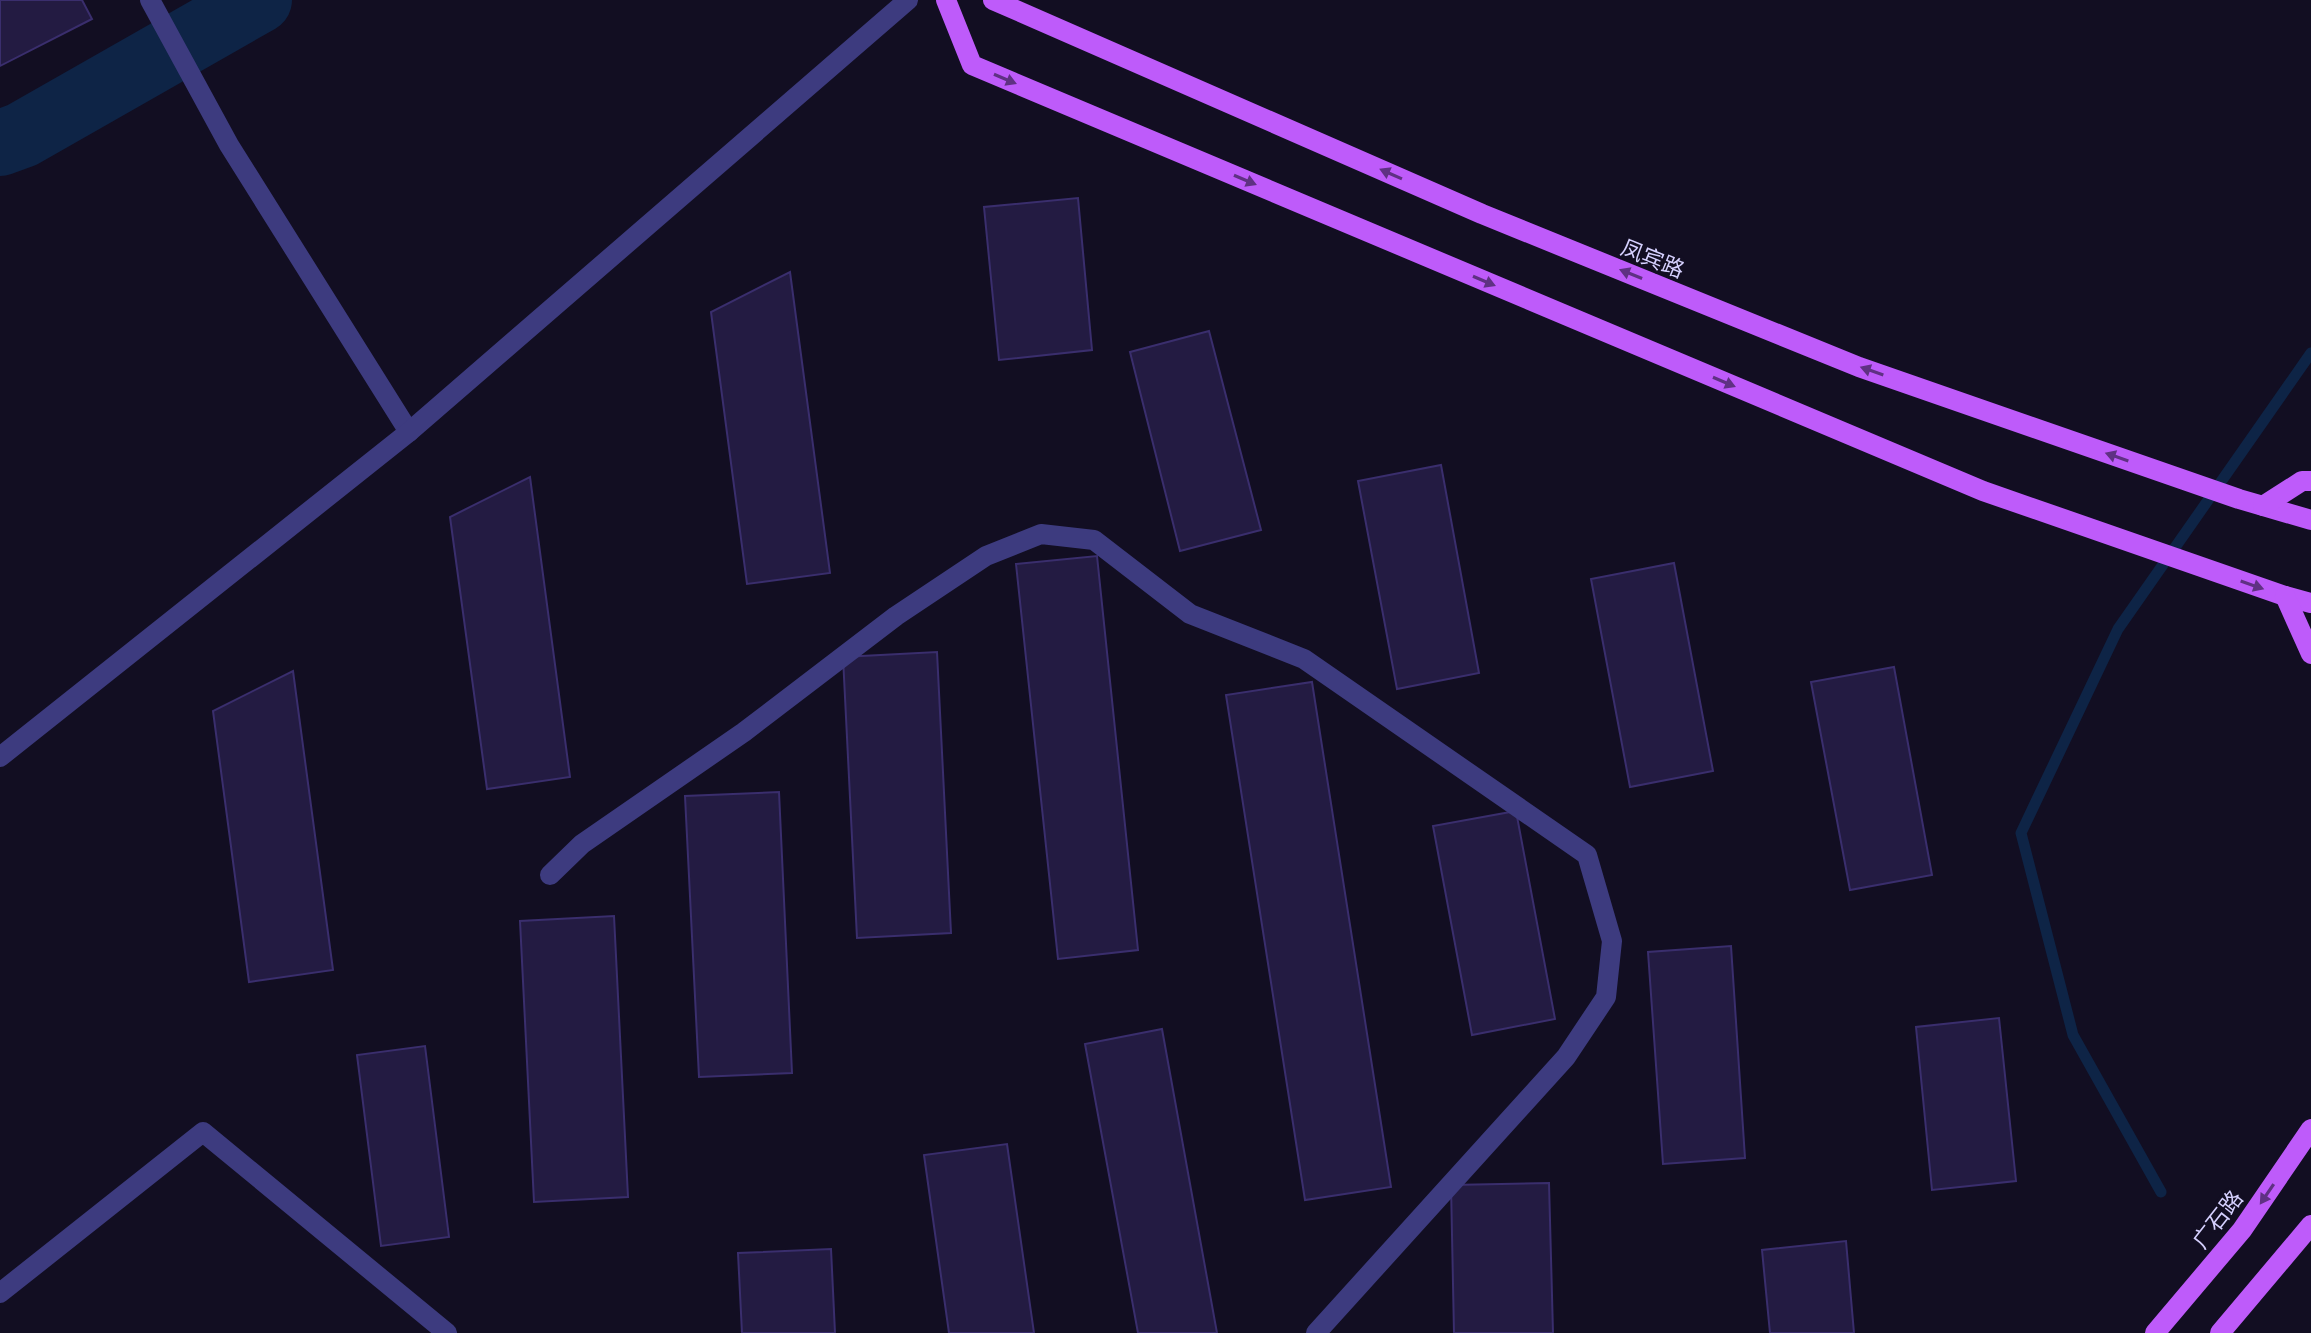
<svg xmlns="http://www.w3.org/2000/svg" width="2311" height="1333" font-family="Lato,'Noto Sans SC',sans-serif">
<rect width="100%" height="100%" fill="#120e22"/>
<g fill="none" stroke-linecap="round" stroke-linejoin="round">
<!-- stream -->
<path stroke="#0e2446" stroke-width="11" d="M2161,1192L2073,1035L2021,833L2118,629L2311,353"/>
<!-- river -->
<path stroke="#0e2446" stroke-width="66" d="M0,143L22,135L259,0"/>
</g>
<!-- building -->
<g fill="#231b42" stroke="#3a2e6d" stroke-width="2">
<path d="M0,0H82L92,19L0,66Z"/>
<path d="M1078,198L1092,350L999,360L984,207Z"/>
<path d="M790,272L830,573L747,584L711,312Z"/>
<path d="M1209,331L1261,530L1180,551L1130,352Z"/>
<path d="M1441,465L1479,673L1397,689L1358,481Z"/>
<path d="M530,477L570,777L487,789L450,517Z"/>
<path d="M1097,556L1138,950L1058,959L1016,564Z"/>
<path d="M1674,563L1713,771L1630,787L1591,579Z"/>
<path d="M937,652L951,933L857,938L843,657Z"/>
<path d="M1894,667L1932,875L1850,890L1811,682Z"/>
<path d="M293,671L333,970L249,982L213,711Z"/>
<path d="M1312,682L1391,1187L1305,1200L1226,695Z"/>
<path d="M779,792L792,1073L699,1077L685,796Z"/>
<path d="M1516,811L1555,1019L1472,1035L1433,826Z"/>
<path d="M614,916L628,1197L534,1202L520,921Z"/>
<path d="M1731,946L1745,1158L1663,1164L1648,952Z"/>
<path d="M1999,1018L2016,1181L1932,1190L1916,1027Z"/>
<path d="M1162,1029L1217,1333H1138L1085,1044Z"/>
<path d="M425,1046L449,1237L381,1246L357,1055Z"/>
<path d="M1007,1144L1034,1333H949L924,1155Z"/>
<path d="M1549,1183L1553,1333H1454L1451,1185Z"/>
<path d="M1846,1241L1854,1333H1770L1762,1250Z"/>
<path d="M831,1249L835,1333H742L738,1253Z"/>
</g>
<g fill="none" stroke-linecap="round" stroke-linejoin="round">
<!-- minor -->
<g stroke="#3d3b7f" stroke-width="20">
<path d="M150,0L229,145L409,432"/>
<path d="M0,757L409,432L908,0"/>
<path d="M550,875L582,844L744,732L896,616L986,556L1041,534L1094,540L1190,614L1304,659L1587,855L1612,941L1606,997L1566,1057L1316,1333"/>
<path d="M0,1293L203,1132L447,1333"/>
</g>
<!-- major -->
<g stroke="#be5bfa" stroke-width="20">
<path d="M946,0L972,65L1983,491L2285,596L2311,603"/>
<path d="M993,0L1482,214L1859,367L2239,499L2311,520"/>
<path d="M2263,506L2302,481H2311"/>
<path d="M2285,596L2311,654"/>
<path d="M2155,1333L2242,1230L2311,1129"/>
<path d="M2220,1333L2311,1225"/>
</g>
</g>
<!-- one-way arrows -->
<defs><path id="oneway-solid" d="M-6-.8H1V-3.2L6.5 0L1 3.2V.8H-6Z" transform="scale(2)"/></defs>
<g fill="#5f3183">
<use href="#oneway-solid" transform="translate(1005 79) rotate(23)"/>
<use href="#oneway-solid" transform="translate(1391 174) rotate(-156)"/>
<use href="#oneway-solid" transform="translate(1245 180) rotate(23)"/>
<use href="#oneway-solid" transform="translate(1631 274) rotate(-158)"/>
<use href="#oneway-solid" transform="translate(1484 281) rotate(23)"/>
<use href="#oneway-solid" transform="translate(1872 371) rotate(-161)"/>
<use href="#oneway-solid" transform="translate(1724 382) rotate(23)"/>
<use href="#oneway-solid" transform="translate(2117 457) rotate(-161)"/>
<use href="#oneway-solid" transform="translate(2252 585) rotate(19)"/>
<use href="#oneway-solid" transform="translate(2267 1194) rotate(124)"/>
</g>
<g text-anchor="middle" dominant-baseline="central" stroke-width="6" stroke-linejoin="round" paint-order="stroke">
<!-- street labels -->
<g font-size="22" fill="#d5d0fe" stroke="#120e22">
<text transform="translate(1653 258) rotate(22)">凤宾路</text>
<text transform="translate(2217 1219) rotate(-52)">广石路</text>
</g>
</g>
</svg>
